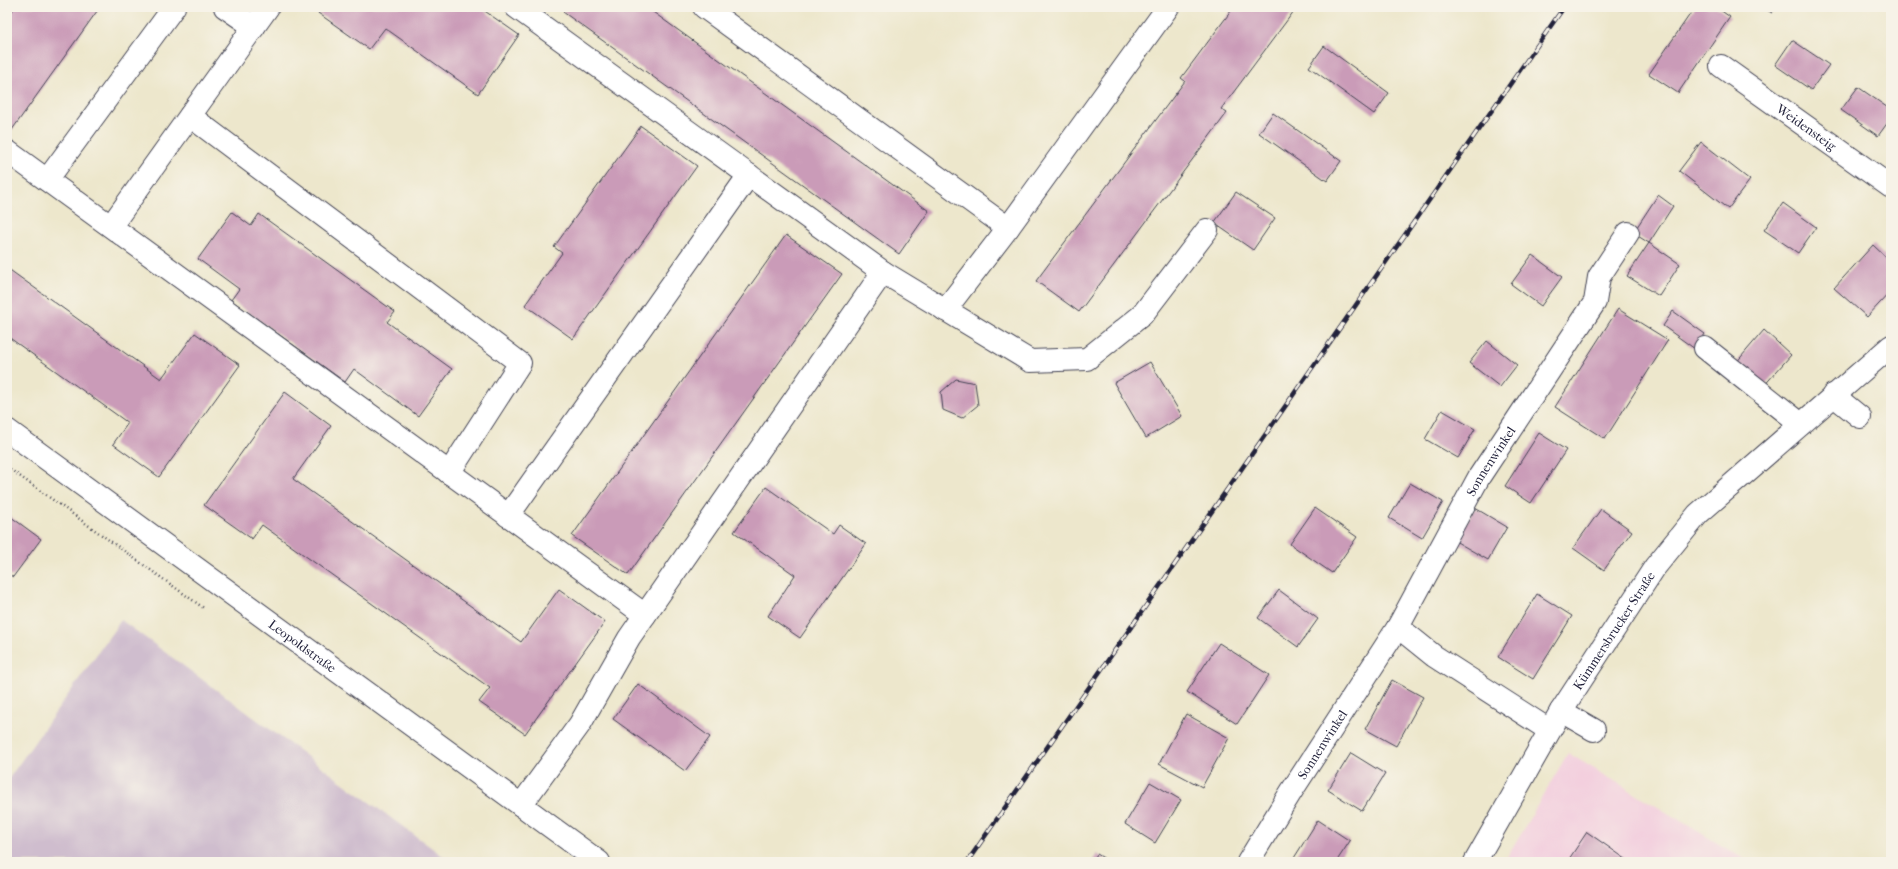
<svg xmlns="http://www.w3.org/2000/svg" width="1898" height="869" font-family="'IM FELL French Canon',serif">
<rect width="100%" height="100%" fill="#f7f3e8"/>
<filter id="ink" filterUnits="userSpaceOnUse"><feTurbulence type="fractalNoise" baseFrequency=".025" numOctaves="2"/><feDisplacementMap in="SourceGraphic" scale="8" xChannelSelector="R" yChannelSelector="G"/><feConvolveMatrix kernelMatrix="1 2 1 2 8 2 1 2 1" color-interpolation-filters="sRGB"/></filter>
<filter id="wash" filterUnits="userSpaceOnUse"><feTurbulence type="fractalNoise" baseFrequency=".012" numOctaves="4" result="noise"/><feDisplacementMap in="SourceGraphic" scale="16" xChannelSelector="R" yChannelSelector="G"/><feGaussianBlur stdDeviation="0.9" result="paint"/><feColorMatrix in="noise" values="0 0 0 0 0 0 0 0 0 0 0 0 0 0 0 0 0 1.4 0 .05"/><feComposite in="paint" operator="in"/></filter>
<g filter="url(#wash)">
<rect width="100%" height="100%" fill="#ede7cc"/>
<!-- built -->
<path fill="#f3cfde" d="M1568,753L1749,862H1504Z"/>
<!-- industrial -->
<path fill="#cfbdce" d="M121,620L451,862H7V781Z"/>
<g id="blocks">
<!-- building -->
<g fill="#ca9bb8">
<path d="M15,7H100L9,134L7,132V18Z"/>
<path d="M322,7H479L519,35L478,94L385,28L369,49L318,13Z"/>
<path d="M567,7H646L929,211L899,254L563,12Z"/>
<path d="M1234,7H1297L1221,109L1227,113L1079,312L1036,281L1185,81L1181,78Z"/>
<path d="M1695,7H1716L1730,17L1678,93L1649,74Z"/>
<path d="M1762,7H1776L1772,13Z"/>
<path d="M1792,40L1829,65L1811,90L1775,65Z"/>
<path d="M1324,46L1389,93L1374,114L1309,67Z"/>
<path d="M1858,87L1891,110V118L1878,136L1841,110Z"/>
<path d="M1273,113L1341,161L1327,181L1259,133Z"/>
<path d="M641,126L697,166L573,339L525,305L562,253L554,247Z"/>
<path d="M1701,142L1750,180L1728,209L1679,171Z"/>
<path d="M1236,192L1275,218L1253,250L1214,223Z"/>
<path d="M1658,195L1673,206L1649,243L1633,233Z"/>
<path d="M1783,203L1816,227L1798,253L1764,230Z"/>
<path d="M232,212L251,226L259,214L395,312L387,322L452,369L418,416L354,369L345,382L231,300L239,289L198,259Z"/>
<path d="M786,235L842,274L628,575L572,536Z"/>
<path d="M1649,243L1680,264L1659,296L1627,276Z"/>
<path d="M1873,245L1891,262V291L1867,317L1834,288Z"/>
<path d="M1532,255L1562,277L1541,306L1511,284Z"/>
<path d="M7,268L161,379L195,333L240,365L159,477L113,444L128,423L7,336Z"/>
<path d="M1618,309L1668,340L1605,439L1555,407Z"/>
<path d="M1673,311L1705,334L1695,349L1663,326Z"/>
<path d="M1764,330L1791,355L1762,388L1735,364Z"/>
<path d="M1487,341L1517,365L1500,387L1469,363Z"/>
<path d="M1150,362L1182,416L1146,438L1114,383Z"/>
<path d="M956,379L975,383L978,405L962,418L943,410L941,392Z"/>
<path d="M285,392L331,426L293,479L521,642L559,589L605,622L525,734L479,702L490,688L262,525L252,539L204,505Z"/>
<path d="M1442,410L1475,429L1458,458L1425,439Z"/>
<path d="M1539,433L1566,450L1531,503L1505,486Z"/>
<path d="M1410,483L1443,502L1422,538L1389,518Z"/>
<path d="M766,487L833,534L839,525L866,544L800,638L768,616L795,575L734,532Z"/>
<path d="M1315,508L1357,537L1332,573L1290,544Z"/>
<path d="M1475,508L1507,527L1488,560L1455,541Z"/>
<path d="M1601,509L1632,531L1604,570L1573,548Z"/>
<path d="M7,514L41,539L13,577L7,573Z"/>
<path d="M1279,590L1318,619L1298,647L1258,618Z"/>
<path d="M1537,594L1572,616L1533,679L1498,657Z"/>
<path d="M1219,643L1269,675L1237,724L1187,692Z"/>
<path d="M1392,680L1423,697L1396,746L1365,729Z"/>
<path d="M638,684L710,737L685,771L613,719Z"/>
<path d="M1186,714L1229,738L1202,787L1159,764Z"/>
<path d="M1351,753L1385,774L1362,811L1328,790Z"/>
<path d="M1150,782L1181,800L1155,843L1125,824Z"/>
<path d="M1318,820L1350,841L1336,862H1300L1294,858Z"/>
<path d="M1587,832L1630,862H1567Z"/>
<path d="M1097,854L1110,862H1092Z"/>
</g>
</g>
</g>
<g filter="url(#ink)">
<use href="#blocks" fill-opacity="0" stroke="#404051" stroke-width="1"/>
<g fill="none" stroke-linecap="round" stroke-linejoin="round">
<!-- minor casing -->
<g stroke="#404051" stroke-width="24">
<g id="minor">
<path d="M225,7L254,27"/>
<path d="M516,7L883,272L629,638L580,724L521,805"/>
<path d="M704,7L1008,228"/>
<path id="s1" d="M1721,66L1891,187"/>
<path d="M190,116L520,363L449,473"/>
<path d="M7,151L645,615"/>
<path d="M47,180L174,7"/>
<path d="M111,226L268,7"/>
<path d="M883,272L1030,361L1087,359L1142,315L1207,230"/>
<path d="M945,310L1008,228L1168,7"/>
<path d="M1705,348L1801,424"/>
<path d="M1833,395L1860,417"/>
<path id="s2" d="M7,430L599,862"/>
<path d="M508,516L749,175"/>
<path id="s3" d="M1398,627L1479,477L1595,302L1599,277L1628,233"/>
<path d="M1561,711L1594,730"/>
<path id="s4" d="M1248,862L1291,792L1398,627L1434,656L1549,730"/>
<path id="s5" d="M1475,862L1561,711L1655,567L1698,514L1891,346"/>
</g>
</g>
<!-- path -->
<path stroke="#404051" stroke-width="2.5" stroke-dasharray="1 3" stroke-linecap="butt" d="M7,467L205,609"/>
<!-- minor -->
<use href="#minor" stroke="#fff" stroke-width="22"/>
<!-- rail casing -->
<g stroke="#22223b" stroke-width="4.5">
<path id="rail" d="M967,862L1564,7"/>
</g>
<!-- rail -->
<use href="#rail" stroke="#f7f3e8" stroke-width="3" stroke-dasharray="9" stroke-linecap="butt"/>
</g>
</g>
<g text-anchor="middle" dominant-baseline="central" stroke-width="3.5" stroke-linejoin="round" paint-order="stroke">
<!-- street labels -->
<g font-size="13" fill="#22223b" stroke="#f7f3e8">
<text stroke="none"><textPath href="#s1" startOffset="105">Weidensteig</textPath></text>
<text stroke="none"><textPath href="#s3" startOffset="190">Sonnenwinkel</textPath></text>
<text stroke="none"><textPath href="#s5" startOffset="270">Kümmersbrucker Straße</textPath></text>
<text stroke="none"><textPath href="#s2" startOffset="366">Leopoldstraße</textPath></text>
<text stroke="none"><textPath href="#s4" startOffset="139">Sonnenwinkel</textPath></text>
</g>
</g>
<!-- margin -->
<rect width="1898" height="869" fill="none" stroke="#f7f3e8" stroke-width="24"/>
</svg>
